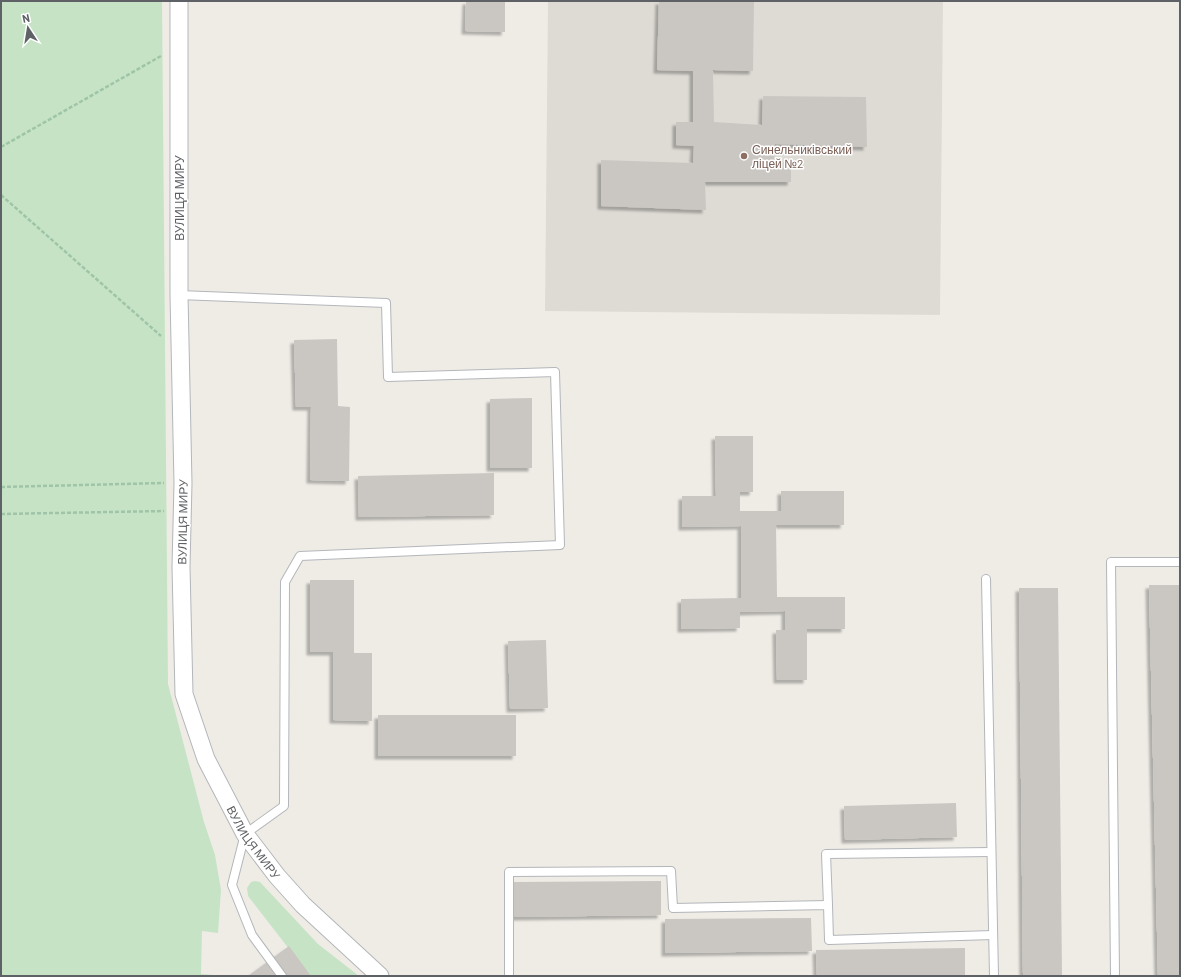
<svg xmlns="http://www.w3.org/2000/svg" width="1181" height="977" font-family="Barlow,sans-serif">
<defs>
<filter id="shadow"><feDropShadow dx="-3.5" dy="3.5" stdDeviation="1" flood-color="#0004"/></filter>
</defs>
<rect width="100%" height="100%" fill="#efece6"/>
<!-- education -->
<path fill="#dedbd5" d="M548,1H943L940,315L545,311Z"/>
<!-- green -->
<g fill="#c6e4c5">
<path d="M1,1H162L168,684L204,822L215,855L221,890L218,933L202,931L201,974L214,975V976H1Z"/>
<path d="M255,881L260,882L318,944L359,976H310L248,896L247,888L251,882Z"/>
</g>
<!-- building -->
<g fill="#cac7c3" filter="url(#shadow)">
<path d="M466,1H505V32L465,31Z"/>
<path d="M659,1H754L753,71L713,70L714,122L762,125L763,96L866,97L867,147L775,144L774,161L791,162V182H705L706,210L601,206V160L693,163L694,146L676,145V122H693V71L657,70Z"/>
<path d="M337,339L338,406L350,407L349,481L310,480L311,407H296L294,340Z"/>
<path d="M532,398V468H490V399Z"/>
<path d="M715,436H753V492H740V511H781V491H844V525H776L777,597H845V629H807V680H777L776,630H785V611L740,612V628L681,629V599L741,598V526L682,527V496H716Z"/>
<path d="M494,473V515L359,517L358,476Z"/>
<path d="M310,580H354V653H372V721L333,720V652H310Z"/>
<path d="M1149,585H1180V976H1158Z"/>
<path d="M1019,588H1058L1062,975H1023Z"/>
<path d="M546,640L548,708L510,709L508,641Z"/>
<rect x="378" y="715" width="138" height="41"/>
<path d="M956,803L957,837L845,840L844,806Z"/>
<path d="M661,881V915L514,917V882Z"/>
<path d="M811,918L812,951L665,953V919Z"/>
<path d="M289,946L311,976H248Z"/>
<path d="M965,948V976H817L816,950Z"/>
</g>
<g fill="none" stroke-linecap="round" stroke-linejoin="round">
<!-- lane casing -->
<g stroke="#b3b6ba" stroke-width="10">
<g id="lane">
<path d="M179,295L386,303L388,377L555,372L560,545L300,556L285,582L284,806L245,834L232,885L252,935L282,976"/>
<path d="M986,579L994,976"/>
<path d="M828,905L826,854L991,852"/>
<path d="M509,976V872L671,871L673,908L828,905L829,940L993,935"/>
<path d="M1115,976L1111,562H1180"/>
</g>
</g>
<!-- street casing -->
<g stroke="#b3b6ba" stroke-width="19">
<g id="street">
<path id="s1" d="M179,1V295L183,483L181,567L184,694L206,759L245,834L277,876L303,905L380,976"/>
</g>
</g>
<!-- path -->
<g stroke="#9fc4a8" stroke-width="2.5" stroke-dasharray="4 2" stroke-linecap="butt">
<path d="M1,147L161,56"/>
<path d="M1,195L161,336"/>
<path d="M1,487L164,483"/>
<path d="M1,514L164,511"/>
</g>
<!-- lane -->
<use href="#lane" stroke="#fff" stroke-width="8"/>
<!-- street -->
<use href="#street" stroke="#fff" stroke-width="17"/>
</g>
<!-- markers -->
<circle fill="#8d6e63" stroke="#fff" stroke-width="1.5" cx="744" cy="156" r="4"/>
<g text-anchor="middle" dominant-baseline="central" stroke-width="3" stroke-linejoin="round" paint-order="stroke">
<!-- education labels -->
<g font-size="12" fill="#785e54" stroke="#fff" text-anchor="start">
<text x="752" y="149">Синельниківський<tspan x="752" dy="14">ліцей №2</tspan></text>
</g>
<!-- street labels -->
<g font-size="12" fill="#5e6165" stroke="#fff">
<text transform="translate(179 198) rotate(-90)">ВУЛИЦЯ МИРУ</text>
<text transform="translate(182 522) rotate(-89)">ВУЛИЦЯ МИРУ</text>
<text stroke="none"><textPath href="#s1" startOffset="858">ВУЛИЦЯ МИРУ</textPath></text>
</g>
</g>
<!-- border -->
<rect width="1181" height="977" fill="none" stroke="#5e6165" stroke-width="4"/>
<!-- north arrow -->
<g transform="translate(28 28) rotate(348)" stroke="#ffffff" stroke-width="3" paint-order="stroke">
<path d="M0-3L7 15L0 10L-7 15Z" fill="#5e6165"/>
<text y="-6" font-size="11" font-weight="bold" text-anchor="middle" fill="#5e6165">N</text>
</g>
</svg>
